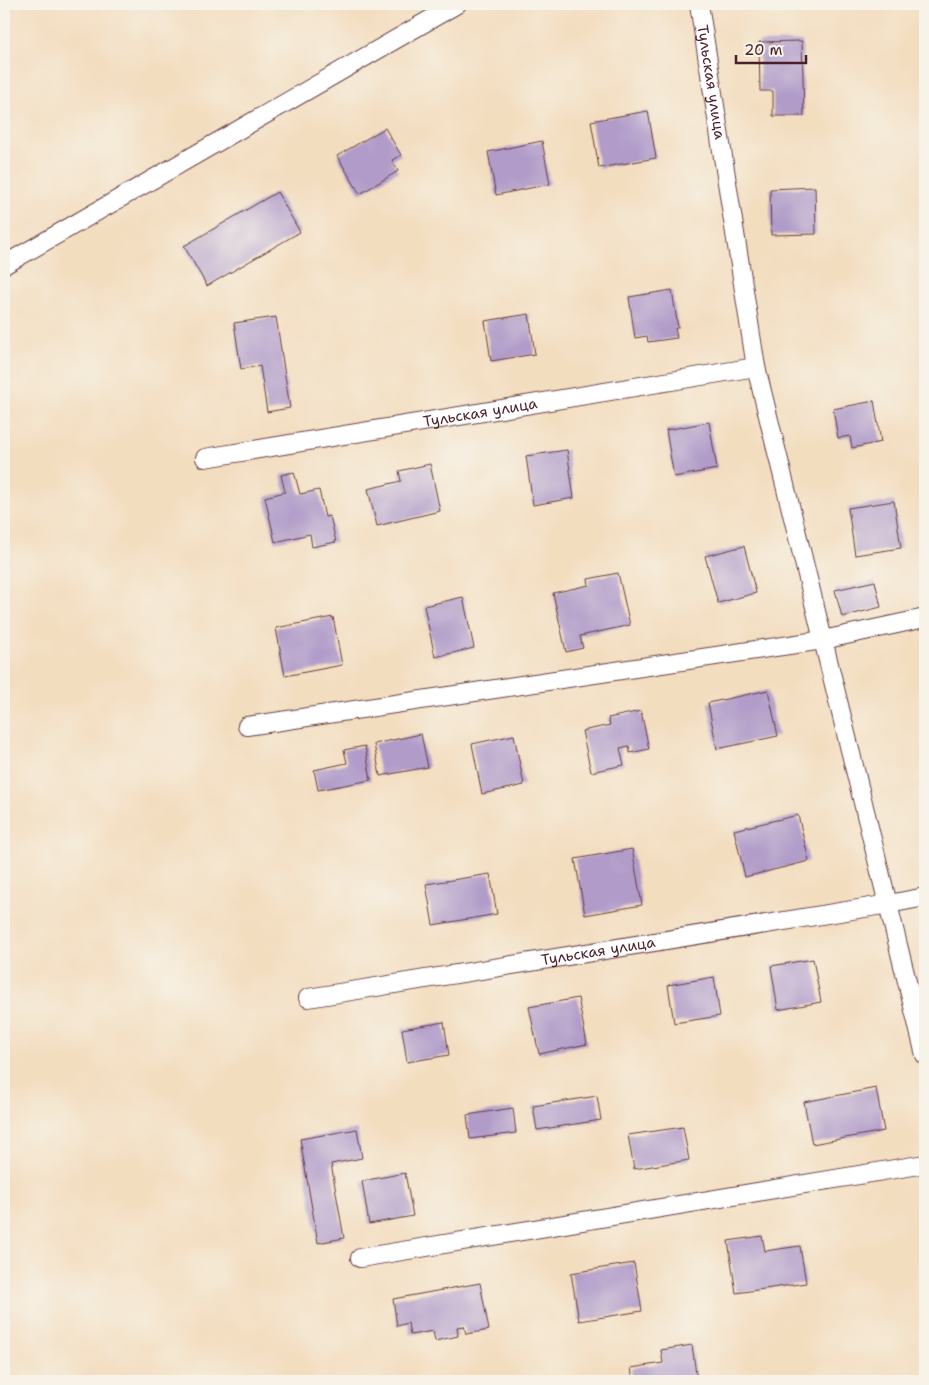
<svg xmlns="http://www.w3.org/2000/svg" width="929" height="1385" font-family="'Shantell Sans',sans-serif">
<rect width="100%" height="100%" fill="#f7f3e8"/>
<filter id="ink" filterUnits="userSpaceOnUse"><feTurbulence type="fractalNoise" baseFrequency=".02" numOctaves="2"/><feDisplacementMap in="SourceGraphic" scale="10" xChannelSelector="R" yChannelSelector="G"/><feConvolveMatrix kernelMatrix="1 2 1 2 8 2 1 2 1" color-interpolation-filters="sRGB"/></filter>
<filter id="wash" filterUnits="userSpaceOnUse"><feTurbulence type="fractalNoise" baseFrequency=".0096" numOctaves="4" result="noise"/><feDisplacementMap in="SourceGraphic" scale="20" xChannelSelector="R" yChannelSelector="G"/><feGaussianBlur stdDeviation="1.12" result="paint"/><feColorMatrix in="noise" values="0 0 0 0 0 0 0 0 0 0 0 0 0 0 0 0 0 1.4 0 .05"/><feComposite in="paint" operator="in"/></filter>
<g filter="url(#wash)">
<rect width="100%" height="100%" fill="#f3ddbf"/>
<g id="blocks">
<!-- building -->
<g fill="#b09bc9">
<path d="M802,41L804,116H773V91H760L759,42Z"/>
<path d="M648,111L656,158L599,168L591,121Z"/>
<path d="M385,128L401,155L392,160L398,171L360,194L337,156Z"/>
<path d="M542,141L550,184L496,195L488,152Z"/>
<path d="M815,187L816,234L771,235L770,189Z"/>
<path d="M277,192L300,232L207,286L184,246Z"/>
<path d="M672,290L678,328H675L677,338L648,342L647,336L635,338L629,297Z"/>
<path d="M529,314L535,354L491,361L485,321Z"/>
<path d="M276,317L290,408L267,412L260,366L241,369L234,323Z"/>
<path d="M874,401L881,442L852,448L850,436L838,438L833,409Z"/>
<path d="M709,422L717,469L674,477L666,430Z"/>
<path d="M567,450L574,498L533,505L526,456Z"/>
<path d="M430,464L440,511L377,526L368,489L401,481L399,471Z"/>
<path d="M294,472L300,494L319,490L325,517L330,516L336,542L312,547L310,534L275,542L265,497L285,492L281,475Z"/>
<path d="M894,501L901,548L855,555L848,508Z"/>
<path d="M744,546L756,593L718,603L705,556Z"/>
<path d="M618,573L630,625L580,636L583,648L566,652L553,593L589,585L588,579Z"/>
<path d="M875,581L881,607L842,617L835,590Z"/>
<path d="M463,597L474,648L435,657L424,606Z"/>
<path d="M333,617L342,665L285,676L276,628Z"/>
<path d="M768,690L778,736L717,749L708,703Z"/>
<path d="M641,711L649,749L630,753L629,746L620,748L624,765L591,772L582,731L610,725L608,718Z"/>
<path d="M421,734L428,767L380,776L374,744Z"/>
<path d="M514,735L524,785L482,794L472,744Z"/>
<path d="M365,746L371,780L318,790L314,770L347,763L344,750Z"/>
<path d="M798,815L809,861L745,877L734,830Z"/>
<path d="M632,849L642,905L585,915L575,859Z"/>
<path d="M490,874L497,914L433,925L426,884Z"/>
<path d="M813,959L821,1002L778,1010L771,966Z"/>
<path d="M714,977L720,1016L674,1023L668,985Z"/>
<path d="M578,998L587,1044L539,1054L529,1007Z"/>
<path d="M444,1022L449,1055L407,1062L402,1029Z"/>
<path d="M876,1088L884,1131L812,1144L804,1102Z"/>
<path d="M597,1096L601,1120L537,1130L533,1106Z"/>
<path d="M513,1108L516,1133L470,1139L467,1115Z"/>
<path d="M683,1127L689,1160L634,1169L628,1135Z"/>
<path d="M357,1129L362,1158L331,1164L344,1238L318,1243L300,1139Z"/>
<path d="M405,1173L413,1216L369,1224L362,1181Z"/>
<path d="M762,1236L765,1251L800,1246L806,1283L736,1293L728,1241Z"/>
<path d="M634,1263L642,1311L579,1321L571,1273Z"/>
<path d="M480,1283L489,1330L466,1334L464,1326L457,1327L458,1336L435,1341L433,1331L410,1335L408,1323L397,1326L393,1299Z"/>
<path d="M692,1345L697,1381H633L631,1368L663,1363L661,1350Z"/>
</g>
</g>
</g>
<g filter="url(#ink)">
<use href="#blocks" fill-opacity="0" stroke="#633c41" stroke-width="1"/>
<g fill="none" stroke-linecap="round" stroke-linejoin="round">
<!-- minor casing -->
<g stroke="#633c41" stroke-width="20">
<g id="minor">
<path id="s1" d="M699,4L756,367L925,1055"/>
<path d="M4,265L457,4"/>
<path id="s2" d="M205,458L756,367"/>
<path d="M247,726L823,640L925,618"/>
<path id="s3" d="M308,998L889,904L925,897"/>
<path d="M360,1258L925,1164"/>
</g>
</g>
<!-- minor -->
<use href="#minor" stroke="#fff" stroke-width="18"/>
</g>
</g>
<g text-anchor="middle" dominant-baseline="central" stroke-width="5" stroke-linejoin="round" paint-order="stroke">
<!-- street labels -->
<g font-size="15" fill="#4a1f2b" stroke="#f7f3e8">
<text stroke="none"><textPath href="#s1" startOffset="79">Тульская улица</textPath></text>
<text stroke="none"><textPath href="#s2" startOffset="279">Тульская улица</textPath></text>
<text stroke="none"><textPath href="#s3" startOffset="294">Тульская улица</textPath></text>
</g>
</g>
<!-- margin -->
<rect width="929" height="1385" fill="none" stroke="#f7f3e8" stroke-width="20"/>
<!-- scale -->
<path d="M736 55v8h70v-8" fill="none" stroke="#4a1f2b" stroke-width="2.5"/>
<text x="744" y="55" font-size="15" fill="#4a1f2b" stroke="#f7f3e8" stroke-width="4" paint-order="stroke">20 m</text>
</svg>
